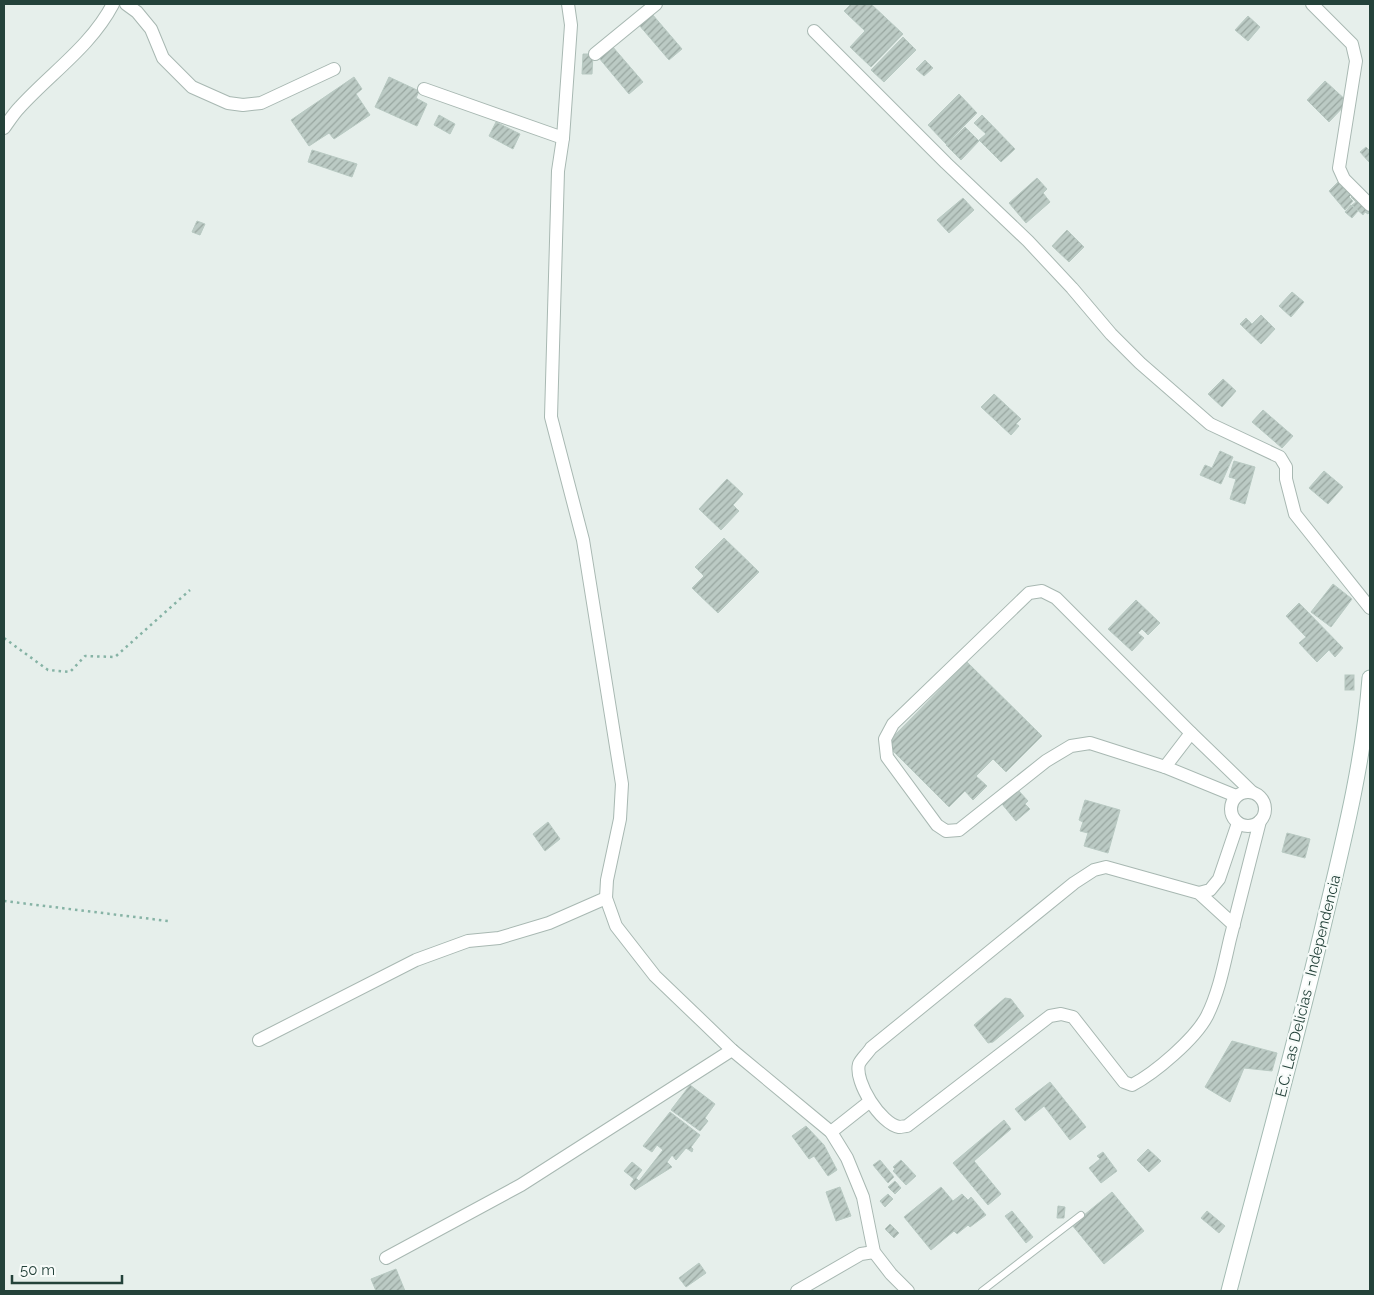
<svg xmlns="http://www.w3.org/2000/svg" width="1374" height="1295" font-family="Raleway,sans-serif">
<defs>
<pattern id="building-hatch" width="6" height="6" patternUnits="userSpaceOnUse" patternTransform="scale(1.25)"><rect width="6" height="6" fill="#bbcac4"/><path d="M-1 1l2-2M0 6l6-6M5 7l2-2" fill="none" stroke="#98a6a0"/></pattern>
</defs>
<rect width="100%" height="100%" fill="#e6efeb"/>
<!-- building -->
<g fill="url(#building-hatch)" stroke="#b8c9c2">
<path d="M851,4H871L903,34L871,67L850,47L865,31L844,11Z"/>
<path d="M652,14L682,49L669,60L639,25Z"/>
<path d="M1248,16L1260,27L1248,41L1235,30Z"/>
<path d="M903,37L916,50L884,82L871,70Z"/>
<path d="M612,46L643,82L629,94L599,58Z"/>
<path d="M583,54H593L592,74H582Z"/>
<path d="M925,60L933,68L924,76L916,69Z"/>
<path d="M354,77L362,89L356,94L370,115L334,139L329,133L309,146L291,120Z"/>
<path d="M389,77L419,91L416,98L427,104L417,126L375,107Z"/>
<path d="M1325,81L1348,102L1329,122L1307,100Z"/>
<path d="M959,94L977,113L946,144L928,125Z"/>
<path d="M439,115L455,124L450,134L434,125Z"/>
<path d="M982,115L1015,149L1001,162L979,140L986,134L974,123Z"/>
<path d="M496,122L520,134L513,149L489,136Z"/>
<path d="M965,127L979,141L961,160L946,145Z"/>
<path d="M1366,147L1370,151V160L1369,162L1360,152Z"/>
<path d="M312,150L357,164L352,177L308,162Z"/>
<path d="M1037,178L1047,189L1043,193L1050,202L1026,223L1009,203Z"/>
<path d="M1341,179L1354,192L1349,197L1353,201L1345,210L1329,191Z"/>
<path d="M1355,193L1370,211L1368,214L1365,212L1363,215L1352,205L1356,202L1351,197Z"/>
<path d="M963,198L974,210L949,233L937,220Z"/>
<path d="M1351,205L1358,211L1352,218L1345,212Z"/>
<path d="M197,221L205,224L200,235L192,232Z"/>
<path d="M1067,230L1084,247L1069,262L1052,246Z"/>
<path d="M1292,292L1304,302L1291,317L1279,306Z"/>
<path d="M1261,315L1275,329L1261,344L1240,324L1246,318L1252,324Z"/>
<path d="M1223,379L1236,391L1222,407L1208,394Z"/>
<path d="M994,394L1021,419L1016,424L1019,426L1011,435L981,407Z"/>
<path d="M1263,410L1293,436L1282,448L1252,422Z"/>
<path d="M1220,451L1233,457L1221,484L1200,475L1205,465L1212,468Z"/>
<path d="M1234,461L1255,467L1245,504L1230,499L1236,479L1229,477Z"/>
<path d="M1324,471L1343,487L1328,504L1309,488Z"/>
<path d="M727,479L743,494L733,505L739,511L721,530L699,509Z"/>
<path d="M724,538L759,572L718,613L692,588L704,576L695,567Z"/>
<path d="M1333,584L1352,599L1331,627L1311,612Z"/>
<path d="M1136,600L1160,623L1148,635L1142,629L1138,633L1144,638L1132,651L1108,629Z"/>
<path d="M1299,603L1343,648L1335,657L1329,650L1317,662L1299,643L1306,637L1286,616Z"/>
<path d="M967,662L1042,736L1006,772L993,759L976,776L987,786L973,800L965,791L949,807L886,744Z"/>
<rect x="1345" y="675" width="9" height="15"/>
<path d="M1018,790L1028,801L1025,804L1030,809L1016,821L1002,804Z"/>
<path d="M1085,800L1120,810L1108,853L1084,846L1088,833L1080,831L1083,822L1079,820Z"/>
<path d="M548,822L560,839L545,851L533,834Z"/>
<path d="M1287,833L1310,839L1305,858L1282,852Z"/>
<path d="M1005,998L1011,999L1024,1016L993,1042L988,1043L974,1025Z"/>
<path d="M1232,1041L1277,1053L1272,1071L1244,1068L1230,1102L1205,1087Z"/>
<path d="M1050,1082L1086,1127L1070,1140L1044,1106L1025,1121L1015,1109Z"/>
<path d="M690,1085L715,1104L705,1118L708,1121L700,1131L671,1110Z"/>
<path d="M670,1112L700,1135L691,1147L693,1149L692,1152L686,1148L676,1160L672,1155L667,1162L672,1167L635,1190L630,1185L634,1179L624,1171L632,1162L642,1170L636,1178L639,1181L663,1150L657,1145L652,1152L643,1146Z"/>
<path d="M1004,1120L1011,1129L974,1161L1001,1194L988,1205L953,1163Z"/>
<path d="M806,1126L824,1145L837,1170L828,1176L814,1156L809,1159L792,1136Z"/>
<path d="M1148,1149L1161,1161L1149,1172L1137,1160Z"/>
<path d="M1103,1152L1117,1171L1101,1183L1089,1168L1100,1159L1097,1156Z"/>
<path d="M880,1160L894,1177L888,1183L873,1165Z"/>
<path d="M901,1160L916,1176L906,1185L893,1171L895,1169L893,1167Z"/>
<path d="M895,1181L901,1188L895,1194L888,1187Z"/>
<path d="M840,1187L851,1216L836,1221L826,1192Z"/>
<path d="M941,1187L953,1201L962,1194L968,1200L971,1197L986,1215L970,1227L968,1225L957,1234L954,1231L931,1250L904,1217Z"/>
<path d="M1112,1192L1144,1231L1104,1264L1072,1225Z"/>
<path d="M888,1194L893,1199L885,1207L880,1201Z"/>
<path d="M1058,1206L1065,1207L1064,1218H1057Z"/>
<path d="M1012,1211L1033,1237L1026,1243L1005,1216Z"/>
<path d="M1207,1211L1225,1226L1219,1233L1201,1218Z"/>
<path d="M890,1224L899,1233L894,1238L885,1229Z"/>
<path d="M699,1263L706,1273L686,1287L679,1278Z"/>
<path d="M396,1269L405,1291H376L371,1279Z"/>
</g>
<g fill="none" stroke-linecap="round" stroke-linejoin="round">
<!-- lane casing -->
<g stroke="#a8b8b2" stroke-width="8">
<path id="lane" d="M982,1291L1081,1215"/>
</g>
<!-- street casing -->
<g stroke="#a8b8b2" stroke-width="14">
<g id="street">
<path d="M126,4L137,12L151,29L163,58L192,87L228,103L243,105L261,103L334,69"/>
<path d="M568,4L571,25L563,138L558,171L551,417L583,540L622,784L620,819L607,880L606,898L616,926L655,976L703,1022L732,1050L831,1132L847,1158L863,1197L874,1252L891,1274L908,1291"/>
<path d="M1312,4L1352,44L1356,61L1339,168L1344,179L1370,205"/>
<path d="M814,31L946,163L1028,241L1072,288L1111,334L1140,363L1210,424L1280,457L1286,467V479L1295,514L1370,608"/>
<path d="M595,54L656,4"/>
<path d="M424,89L563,138"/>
<path d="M4,128C9,121 14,113 20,107C52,72 91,46 113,4"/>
<path d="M1165,767L1191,733"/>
<circle cx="1248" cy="809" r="17"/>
<path d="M1236,796L1165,767L1090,743L1071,746L1046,761L959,830L946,831L937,825L887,757L885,739L893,724L1029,593L1042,591L1056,598L1191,733L1252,792"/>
<path d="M1199,893L1210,890L1219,879L1238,823"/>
<path d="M1234,925L1199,893L1106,867L1094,870L1074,883L871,1048C868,1053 861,1059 859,1064C854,1082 881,1124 899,1127C902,1127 904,1126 907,1126L1050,1016L1061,1014L1073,1017L1124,1082L1132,1085C1155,1073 1195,1039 1207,1016C1219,992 1224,965 1230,939C1240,900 1250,860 1260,821"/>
<path d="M259,1040L416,960L468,941L499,938L549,923L606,898"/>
<path d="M831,1132L869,1102"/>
<path d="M386,1258L521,1185L732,1050"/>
<path d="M797,1291L861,1254L874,1252"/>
</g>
</g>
<!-- secondary casing -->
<g stroke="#a4bbb3" stroke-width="17">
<path id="secondary" d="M1229,1291C1261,1167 1296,1043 1325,918C1344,839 1364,759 1370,678"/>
</g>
<!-- path -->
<g stroke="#86b3a5" stroke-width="2.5" stroke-dasharray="2.5 4" stroke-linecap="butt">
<path d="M4,638L48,670L70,672L85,656L115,657L190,590"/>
<path d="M4,901L168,921"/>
</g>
<!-- lane -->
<use href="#lane" stroke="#fff" stroke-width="6"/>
<!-- street -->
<use href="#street" stroke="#fff" stroke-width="12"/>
<!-- secondary -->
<use href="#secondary" stroke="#fff" stroke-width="15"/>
</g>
<g text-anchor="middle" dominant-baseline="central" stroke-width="4.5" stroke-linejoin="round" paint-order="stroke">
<!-- street labels -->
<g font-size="15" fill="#24423a" stroke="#f7fbf9">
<text transform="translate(1308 986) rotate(-76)">E.C. Las Delicias - Independencia</text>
</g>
</g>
<!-- border -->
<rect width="1374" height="1295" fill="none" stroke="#24423a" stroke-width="10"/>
<!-- scale -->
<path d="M12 1275v8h110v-8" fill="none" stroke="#24423a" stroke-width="2.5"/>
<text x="20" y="1275" font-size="15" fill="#24423a" stroke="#f7fbf9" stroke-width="4" paint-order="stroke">50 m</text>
</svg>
